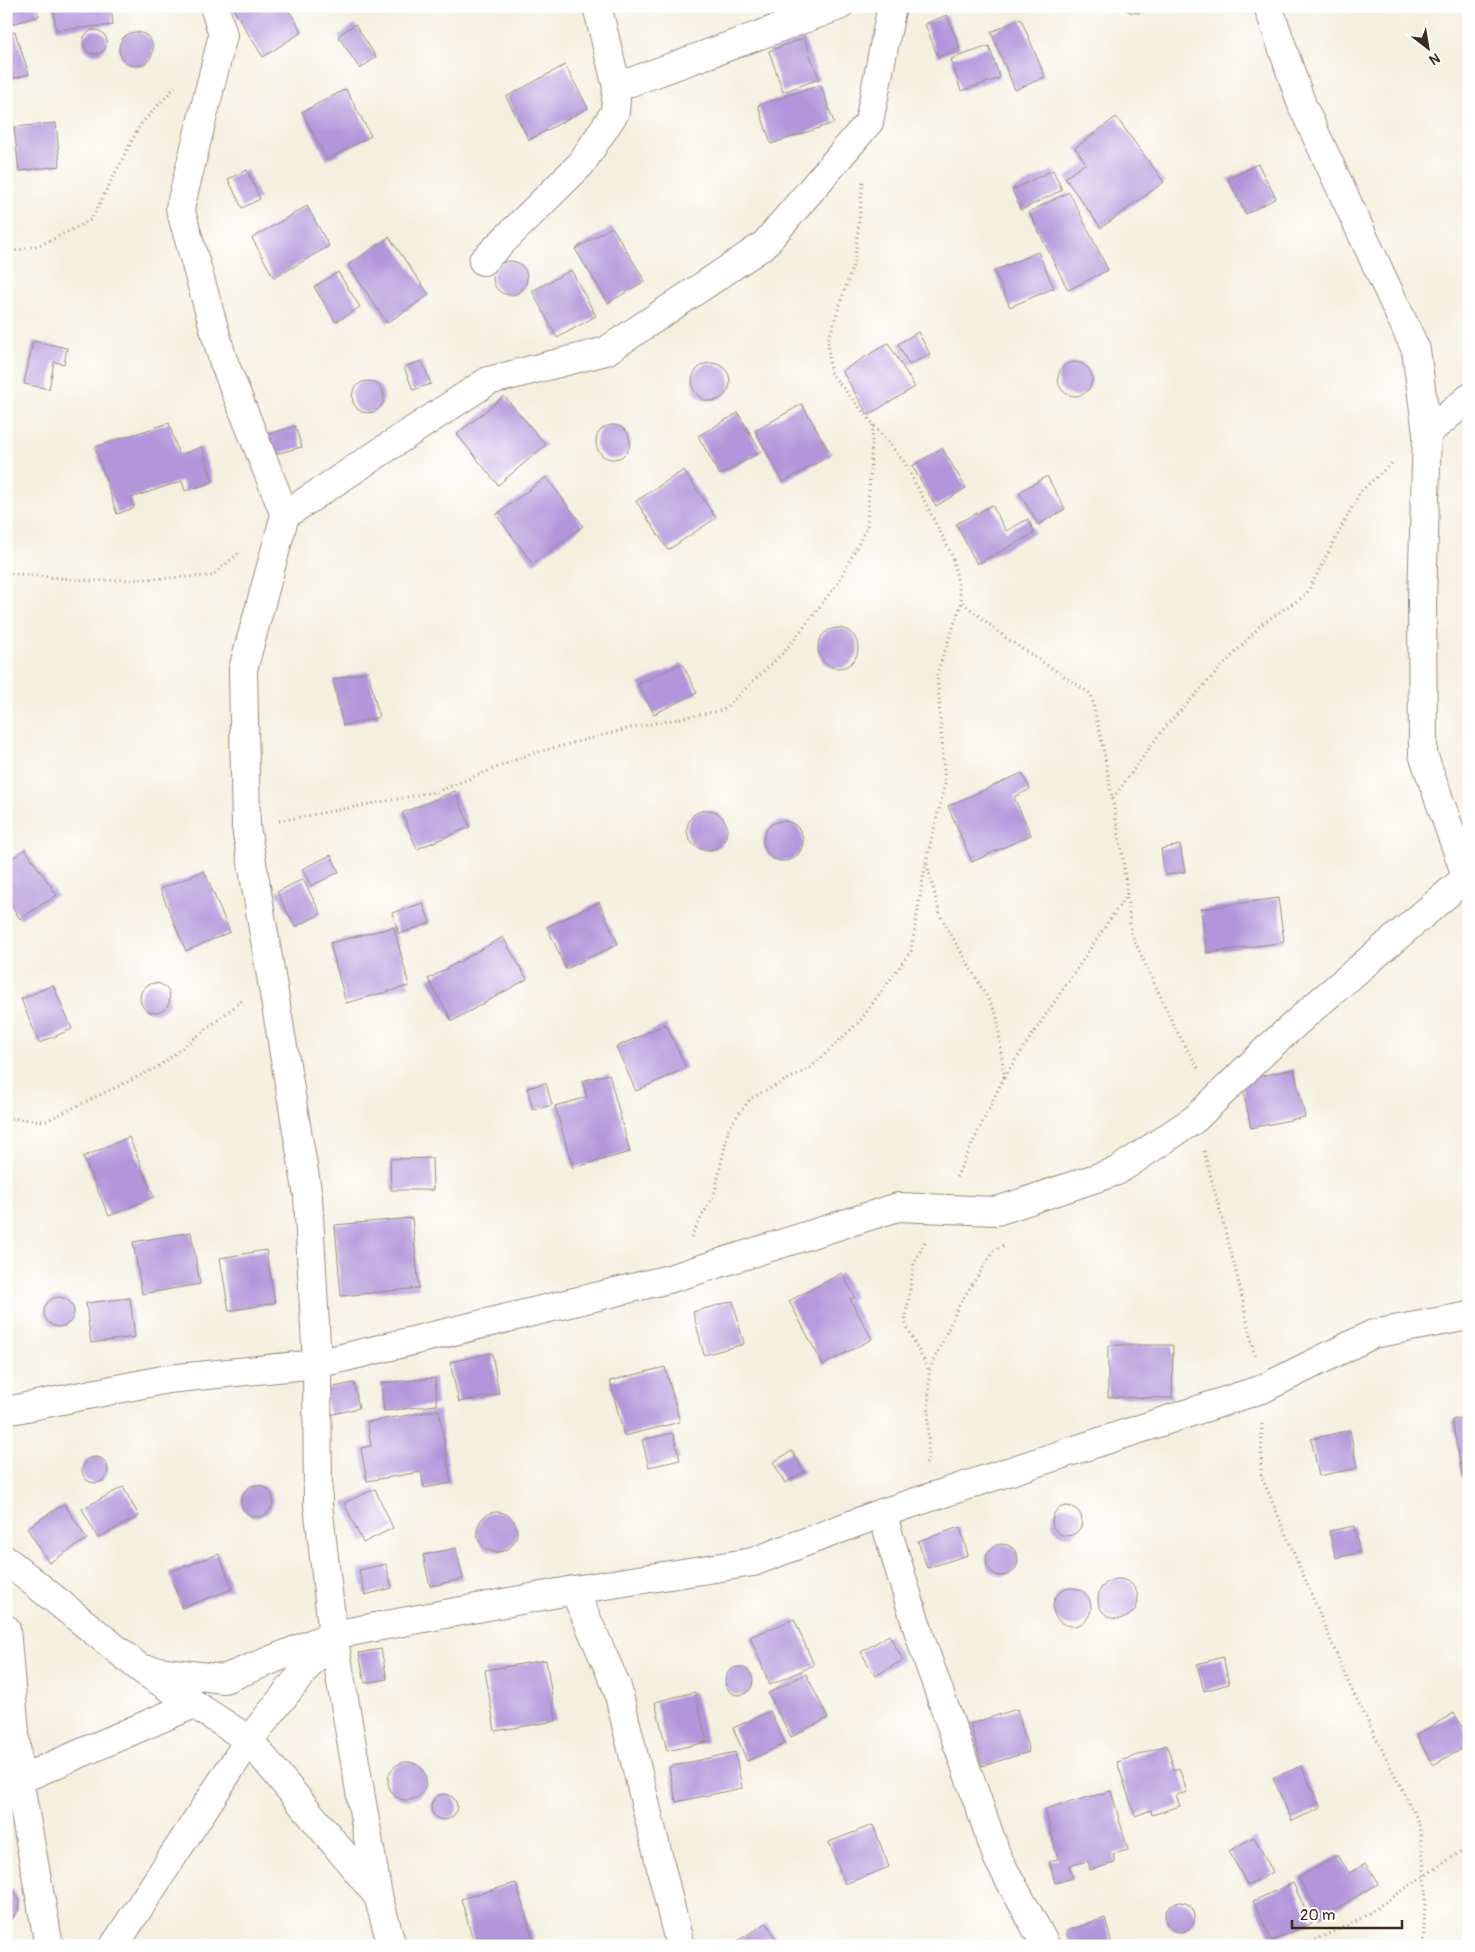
<svg xmlns="http://www.w3.org/2000/svg" width="1475" height="1952" font-family="Pangolin,sans-serif">
<rect width="100%" height="100%" fill="#fff"/>
<filter id="ink" filterUnits="userSpaceOnUse"><feTurbulence type="fractalNoise" baseFrequency=".02" numOctaves="2"/><feDisplacementMap in="SourceGraphic" scale="10" xChannelSelector="R" yChannelSelector="G"/><feConvolveMatrix kernelMatrix="1 2 1 2 8 2 1 2 1" color-interpolation-filters="sRGB"/></filter>
<filter id="wash" filterUnits="userSpaceOnUse"><feTurbulence type="fractalNoise" baseFrequency=".0096" numOctaves="4" result="noise"/><feDisplacementMap in="SourceGraphic" scale="20" xChannelSelector="R" yChannelSelector="G"/><feGaussianBlur stdDeviation="1.12" result="paint"/><feColorMatrix in="noise" values="0 0 0 0 0 0 0 0 0 0 0 0 0 0 0 0 0 1.4 0 .05"/><feComposite in="paint" operator="in"/></filter>
<g filter="url(#wash)">
<rect width="100%" height="100%" fill="#f4efde"/>
<g id="blocks">
<!-- building -->
<g fill="#b295da">
<path d="M6,6H36L39,16L6,26Z"/>
<path d="M53,6H111L113,25L56,30Z"/>
<path d="M231,6H286L302,32L263,57Z"/>
<path d="M1122,6H1148L1139,13L1130,12Z"/>
<path d="M947,15L960,48L938,57L925,24Z"/>
<path d="M1021,19L1045,77L1015,90L991,32Z"/>
<path d="M355,24L376,57L360,69L338,36Z"/>
<circle cx="95" cy="42" r="12"/>
<circle cx="136" cy="49" r="17"/>
<path d="M15,32L29,74L6,81V35Z"/>
<path d="M804,38L819,79L783,92L769,51Z"/>
<path d="M989,46L1000,78L961,91L951,59Z"/>
<path d="M565,65L588,108L529,140L506,97Z"/>
<path d="M821,85L834,123L771,144L758,105Z"/>
<path d="M346,89L371,136L327,160L302,112Z"/>
<path d="M1116,117L1164,182L1101,228L1065,178L1086,163L1075,148Z"/>
<path d="M56,123L60,166L19,171L14,127Z"/>
<path d="M1258,164L1276,198L1246,214L1228,179Z"/>
<path d="M247,170L260,199L242,208L228,179Z"/>
<path d="M1053,170L1062,190L1021,210L1012,190Z"/>
<path d="M1069,192L1108,270L1068,290L1029,212Z"/>
<path d="M307,206L329,246L274,278L252,238Z"/>
<path d="M612,227L645,281L608,303L575,249Z"/>
<path d="M389,237L429,295L387,323L348,265Z"/>
<path d="M1038,252L1054,288L1010,307L994,271Z"/>
<circle cx="510" cy="278" r="17"/>
<path d="M571,270L596,316L557,338L532,291Z"/>
<path d="M338,272L360,307L336,322L314,287Z"/>
<path d="M918,332L930,354L909,365L898,344Z"/>
<path d="M33,341L67,348L64,364L54,362L49,389L24,384Z"/>
<path d="M888,343L915,387L868,415L842,371Z"/>
<path d="M422,361L431,384L413,390L404,367Z"/>
<circle cx="1075" cy="379" r="17"/>
<circle cx="711" cy="382" r="19"/>
<circle cx="368" cy="397" r="16"/>
<path d="M504,396L546,445L498,485L457,434Z"/>
<path d="M802,404L831,455L783,482L755,431Z"/>
<path d="M738,413L761,452L720,475L698,436Z"/>
<path d="M169,423L179,455L202,447L213,482L185,491L182,481L131,498L134,508L117,514L95,447Z"/>
<circle cx="613" cy="442" r="17"/>
<path d="M295,426L302,447L271,455L265,435Z"/>
<path d="M942,448L966,488L936,506L912,466Z"/>
<path d="M684,470L716,518L668,550L636,501Z"/>
<path d="M1047,476L1065,509L1038,525L1019,492Z"/>
<path d="M546,477L583,526L533,564L496,515Z"/>
<path d="M992,505L1006,531L1028,519L1035,533L977,564L956,524Z"/>
<circle cx="838" cy="648" r="20"/>
<path d="M682,663L697,693L654,714L638,684Z"/>
<path d="M368,671L379,717L343,726L333,680Z"/>
<path d="M1022,773L1030,789L1014,797L1031,835L972,862L948,806Z"/>
<path d="M455,791L470,827L417,849L402,813Z"/>
<circle cx="707" cy="830" r="20"/>
<circle cx="783" cy="841" r="20"/>
<path d="M1180,845L1185,872L1165,875L1161,849Z"/>
<path d="M25,849L57,895L20,919L6,898V862Z"/>
<path d="M331,855L339,872L311,886L302,869Z"/>
<path d="M204,871L230,932L186,951L160,889Z"/>
<path d="M303,879L321,914L295,927L277,892Z"/>
<path d="M1278,898L1284,942L1207,953L1201,909Z"/>
<path d="M599,902L618,944L566,969L547,927Z"/>
<path d="M423,903L430,923L399,934L392,913Z"/>
<path d="M394,927L409,986L346,1003L330,943Z"/>
<path d="M503,937L527,979L452,1021L428,979Z"/>
<circle cx="155" cy="998" r="15"/>
<path d="M53,985L72,1029L39,1043L21,999Z"/>
<path d="M666,1024L686,1068L636,1091L616,1047Z"/>
<path d="M1294,1069L1305,1117L1251,1128L1241,1080Z"/>
<path d="M609,1074L630,1152L573,1168L555,1106L587,1097L582,1081Z"/>
<path d="M546,1083L552,1105L533,1110L527,1088Z"/>
<path d="M129,1137L154,1197L109,1216L83,1157Z"/>
<path d="M432,1158L433,1190H391L390,1159Z"/>
<path d="M412,1218L419,1288L341,1296L335,1225Z"/>
<path d="M191,1232L200,1284L142,1294L133,1242Z"/>
<path d="M266,1250L275,1303L229,1311L220,1258Z"/>
<path d="M842,1273L855,1297L850,1299L872,1339L823,1365L789,1301Z"/>
<circle cx="59" cy="1312" r="15"/>
<path d="M130,1298L135,1337L91,1343L86,1303Z"/>
<path d="M733,1301L744,1344L704,1355L693,1312Z"/>
<path d="M1108,1345H1173L1172,1398L1108,1397Z"/>
<path d="M492,1353L499,1394L459,1402L450,1362Z"/>
<path d="M665,1367L680,1422L624,1436L610,1381Z"/>
<path d="M435,1378L437,1405L384,1411L381,1383Z"/>
<path d="M354,1383L359,1408L329,1415L324,1389Z"/>
<path d="M439,1410L451,1483L424,1488L421,1472L367,1481L361,1448L371,1446L367,1422Z"/>
<path d="M1469,1417V1478L1463,1479L1452,1420Z"/>
<path d="M1350,1430L1357,1468L1319,1476L1311,1439Z"/>
<path d="M673,1433L680,1460L649,1467L642,1440Z"/>
<path d="M792,1451L804,1472L785,1483L773,1462Z"/>
<circle cx="95" cy="1470" r="13"/>
<circle cx="257" cy="1501" r="16"/>
<path d="M123,1487L139,1516L98,1538L82,1509Z"/>
<path d="M375,1489L393,1528L363,1543L344,1503Z"/>
<path d="M64,1504L87,1539L49,1563L27,1528Z"/>
<circle cx="1067" cy="1521" r="15"/>
<circle cx="497" cy="1532" r="20"/>
<path d="M1354,1526L1360,1552L1336,1558L1329,1531Z"/>
<path d="M960,1527L968,1555L927,1568L918,1541Z"/>
<circle cx="1002" cy="1560" r="16"/>
<path d="M456,1548L463,1579L430,1586L423,1555Z"/>
<path d="M219,1554L232,1589L182,1608L169,1572Z"/>
<path d="M386,1564L392,1588L365,1595L359,1570Z"/>
<circle cx="1118" cy="1599" r="20"/>
<circle cx="1072" cy="1607" r="19"/>
<path d="M794,1619L814,1665L770,1685L750,1637Z"/>
<path d="M889,1635L903,1660L875,1676L861,1652Z"/>
<path d="M381,1649L387,1679L365,1683L359,1653Z"/>
<path d="M1223,1657L1229,1684L1204,1691L1197,1664Z"/>
<path d="M546,1660L556,1721L495,1731L485,1670Z"/>
<circle cx="739" cy="1681" r="14"/>
<path d="M806,1674L828,1718L791,1737L768,1693Z"/>
<path d="M695,1692L707,1742L667,1751L655,1702Z"/>
<path d="M1017,1709L1029,1752L982,1766L970,1724Z"/>
<path d="M770,1711L785,1744L747,1761L733,1728Z"/>
<path d="M1454,1713L1469,1738V1745L1433,1765L1416,1735Z"/>
<path d="M1167,1745L1174,1770L1179,1768L1187,1792L1176,1795L1180,1806L1152,1815L1151,1810L1135,1816L1117,1762Z"/>
<path d="M735,1752L742,1788L676,1802L669,1767Z"/>
<circle cx="407" cy="1781" r="19"/>
<path d="M1301,1766L1321,1808L1292,1821L1273,1778Z"/>
<path d="M1111,1791L1128,1850L1113,1854L1115,1863L1090,1870L1088,1861L1069,1866L1073,1878L1055,1883L1049,1861L1058,1859L1045,1809Z"/>
<circle cx="444" cy="1807" r="13"/>
<path d="M873,1825L889,1867L845,1884L829,1842Z"/>
<path d="M1254,1837L1273,1872L1248,1886L1229,1851Z"/>
<path d="M1338,1855L1349,1873L1365,1864L1378,1884L1322,1917L1298,1878Z"/>
<path d="M516,1883L534,1943L523,1946H475L461,1899Z"/>
<path d="M1293,1883L1312,1923L1272,1941L1253,1901Z"/>
<path d="M6,1885L14,1890L19,1900L18,1910L12,1919L6,1922Z"/>
<circle cx="1180" cy="1917" r="15"/>
<path d="M1105,1918L1111,1941L1097,1946H1071L1066,1931Z"/>
<path d="M767,1923L780,1946H733L732,1944Z"/>
</g>
</g>
</g>
<g filter="url(#ink)">
<use href="#blocks" fill-opacity="0" stroke="#988c7e" stroke-width="1"/>
<g fill="none" stroke-linecap="round" stroke-linejoin="round">
<!-- minor casing -->
<g stroke="#988c7e" stroke-width="30">
<g id="minor">
<path d="M214,6L223,35L180,208L223,360L285,515L243,669L246,827L308,1196L317,1364L318,1505L333,1635L378,1896"/>
<path d="M597,6L617,87"/>
<path d="M1268,6L1302,105L1416,350L1427,433L1422,599L1423,754L1469,884"/>
<path d="M483,261L581,164L615,112L617,87L839,6"/>
<path d="M1427,433L1469,398"/>
<path d="M285,515L488,381L606,351L764,245L869,122L892,6"/>
<path d="M6,1411L168,1379L317,1364L669,1279L898,1207L997,1211L1117,1171L1195,1119L1267,1049L1314,1007L1466,878"/>
<path d="M882,1513L923,1646L998,1859L1046,1946"/>
<path d="M6,1560L141,1669L224,1679L333,1635L574,1590L753,1562L882,1513L1262,1389L1373,1334L1469,1316"/>
<path d="M574,1590L617,1687L680,1946"/>
<path d="M6,1629L19,1780L49,1946"/>
<path d="M145,1672L249,1740L378,1896L392,1946"/>
<path d="M6,1784L19,1780L194,1704"/>
<path d="M114,1946L249,1740L332,1636"/>
</g>
</g>
<!-- path -->
<g stroke="#988c7e" stroke-width="3" stroke-dasharray="1 4" stroke-linecap="butt">
<path d="M863,182L855,259L828,341L830,372L905,463L952,555L962,602L1006,638L1091,694L1104,752L1123,858L1131,933L1174,1026L1199,1070"/>
<path d="M6,253L43,244L91,220L140,125L175,87"/>
<path d="M6,573L94,581L212,576L240,552"/>
<path d="M1113,798L1164,728L1263,623L1306,595L1360,492L1392,463"/>
<path d="M279,821L439,791L530,754L631,728L723,710L785,651L838,583L867,527L873,425"/>
<path d="M927,864L940,915L997,1015L1004,1077L956,1178"/>
<path d="M1004,1077L1127,894"/>
<path d="M6,1118L46,1121L158,1067L243,1000"/>
<path d="M1204,1151L1236,1271L1255,1356"/>
<path d="M691,1237L715,1192L729,1127L751,1098L810,1068L860,1021L911,951L926,861L945,785L937,673L962,602"/>
<path d="M925,1242L914,1263L905,1323L929,1371"/>
<path d="M1262,1424L1261,1475L1349,1684L1419,1823L1426,1887L1423,1946"/>
<path d="M926,1464L928,1461L929,1371L960,1303L994,1251L1005,1244"/>
<path d="M1301,1946L1357,1921L1469,1846"/>
</g>
<!-- minor -->
<use href="#minor" stroke="#fff" stroke-width="28"/>
</g>
</g>
<!-- margin -->
<rect width="1475" height="1952" fill="none" stroke="#fff" stroke-width="25"/>
<!-- north arrow -->
<g transform="translate(1428 48) rotate(149)" stroke="#ffffff" stroke-width="4" paint-order="stroke">
<path d="M0-4L9 19L0 12L-9 19Z" fill="#3b2a1e"/>
<text y="-8" font-size="14" font-weight="bold" text-anchor="middle" fill="#3b2a1e">N</text>
</g>
<!-- scale -->
<path d="M1292 1920v8h110v-8" fill="none" stroke="#3b2a1e" stroke-width="2.5"/>
<text x="1300" y="1920" font-size="15" fill="#3b2a1e" stroke="#ffffff" stroke-width="4" paint-order="stroke">20 m</text>
</svg>
